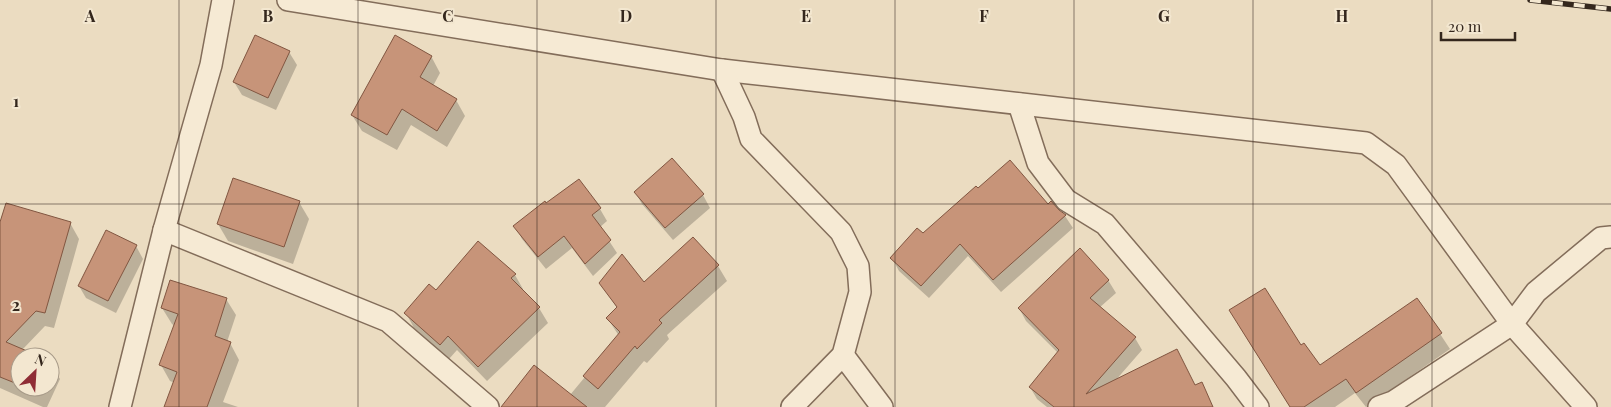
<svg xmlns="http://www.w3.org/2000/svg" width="1611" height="407" font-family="'Playfair Display',serif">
<rect width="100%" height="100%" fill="#ebdcc1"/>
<!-- shadow -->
<g fill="#0003">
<path d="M289,52L297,65L276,110L242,95L234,82Z"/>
<path d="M431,56L440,73L433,86L456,100L465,116L447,147L411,125L397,150L362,131L352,115Z"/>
<path d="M672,160L703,195L710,208L673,240L642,204L635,192Z"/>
<path d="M299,202L309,219L293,264L228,241L218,224Z"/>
<path d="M546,205L600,209L607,221L600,227L617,253L593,276L572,248L546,269L522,239L515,226Z"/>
<path d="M1048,206L1065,216L1073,228L1001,292L968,256L929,298L899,271L892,258L923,234Z"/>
<path d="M70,223L79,239L54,328L45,326L22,350L38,357H20V387H50V363L60,379L47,407H43L0,388V227Z"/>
<path d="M693,239L718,266L727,281L667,335L669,339L647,363L644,361L605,407H503L570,395L619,336L608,319L617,308L601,283L644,284Z"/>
<path d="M136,246L143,259L116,313L86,298L79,286Z"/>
<path d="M515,275L523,289L522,290L539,308L548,323L487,381L457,350L449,359L414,328L406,313L436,292Z"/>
<path d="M1108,280L1116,293L1099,308L1135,338L1142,350L1115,381L1195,387L1208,396L1213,407H1047L1037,399L1030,387L1058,353L1026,321L1019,308Z"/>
<path d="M226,299L236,315L227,342L230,343L239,360L223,402L238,407H166L175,383L170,381L161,365L175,326L172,324L162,308Z"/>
<path d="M1417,299L1450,349L1366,407L1355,393L1335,407H1290L1239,326L1319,367Z"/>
</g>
<!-- building -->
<g fill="#c79479" stroke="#815641">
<path d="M255,35L290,51L268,98L233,82Z"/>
<path d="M395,35L432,56L420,77L457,99L437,131L402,109L387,135L351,115Z"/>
<path d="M672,158L704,194L665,228L634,192Z"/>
<path d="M1010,160L1048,204L1051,201L1059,210L1066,215L993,280L960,244L921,286L890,258L917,228L923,233L976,186L978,188Z"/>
<path d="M233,178L300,201L284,247L217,224Z"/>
<path d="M579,179L601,208L592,215L611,240L585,264L564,236L538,257L513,226L545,201L546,203Z"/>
<path d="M6,203L71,222L45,313L36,311L6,342L41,357H20V385L0,377V222Z"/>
<path d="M106,230L137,245L108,301L78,286Z"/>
<path d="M693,237L719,265L659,320L662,323L637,349L635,346L598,389L583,376L620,332L606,318L617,307L599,283L622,254L644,282Z"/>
<path d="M478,241L516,274L511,278L540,307L478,367L448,336L440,345L404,313L429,284L436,290Z"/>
<path d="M1080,248L1109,280L1090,298L1136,337L1086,394L1177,349L1195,385L1202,382L1213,407H1054L1029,387L1059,350L1018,308Z"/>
<path d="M170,280L227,298L215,336L231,342L207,407H164L177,372L159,365L178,314L161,308Z"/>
<path d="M1265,288L1301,345L1304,343L1320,365L1417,298L1442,333L1356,393L1346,379L1304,407H1290L1229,310Z"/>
<path d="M534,365L587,407H501Z"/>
</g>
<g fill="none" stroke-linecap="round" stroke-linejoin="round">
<!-- minor casing -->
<g stroke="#836d5a" stroke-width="24">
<g id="minor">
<path d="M288,0L722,70L1366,143L1396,165L1512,324L1586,407"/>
<path d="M722,70L744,117L751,139L841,232L858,266L860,292L843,355L792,407"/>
<path d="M1019,104L1038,163L1066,200L1105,224L1236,378L1258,407"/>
<path d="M164,230L388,321L488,407"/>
<path d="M843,355L882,407"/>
<path d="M120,407L164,230L211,65L223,0"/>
<path d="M1379,407L1393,402L1512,324L1536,292L1601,238L1611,237"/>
</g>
</g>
<!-- minor -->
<use href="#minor" stroke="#f6ead4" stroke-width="21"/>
<!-- rail casing -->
<g stroke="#34271d" stroke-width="5.5">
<path id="rail" d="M1530,0L1611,9"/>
</g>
<!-- rail -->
<use href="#rail" stroke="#f3e7d0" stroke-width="4" stroke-dasharray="11" stroke-linecap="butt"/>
</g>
<!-- grid -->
<path fill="none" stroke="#34271d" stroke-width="1" stroke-opacity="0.55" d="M179,0V407M358,0V407M537,0V407M716,0V407M895,0V407M1074,0V407M1253,0V407M1432,0V407M0,204H1611"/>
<g font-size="16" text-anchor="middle" font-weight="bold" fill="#34271d" stroke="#f3e7d0" stroke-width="4" stroke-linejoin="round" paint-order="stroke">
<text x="90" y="22">A</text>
<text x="268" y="22">B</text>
<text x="448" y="22">C</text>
<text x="626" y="22">D</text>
<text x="806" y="22">E</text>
<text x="984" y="22">F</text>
<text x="1164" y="22">G</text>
<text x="1342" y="22">H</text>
<text x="16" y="107">1</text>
<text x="16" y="311">2</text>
</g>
<!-- north arrow -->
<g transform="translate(35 372) rotate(25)"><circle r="24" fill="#f3e7d0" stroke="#a79a88"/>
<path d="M0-4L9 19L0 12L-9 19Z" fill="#8f2d35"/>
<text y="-8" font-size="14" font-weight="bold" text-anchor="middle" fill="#34271d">N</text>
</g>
<!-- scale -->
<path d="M1441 32v8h74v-8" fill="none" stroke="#34271d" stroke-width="2.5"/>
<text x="1448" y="32" font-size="15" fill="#34271d" stroke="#f3e7d0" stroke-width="4" paint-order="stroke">20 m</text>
</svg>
